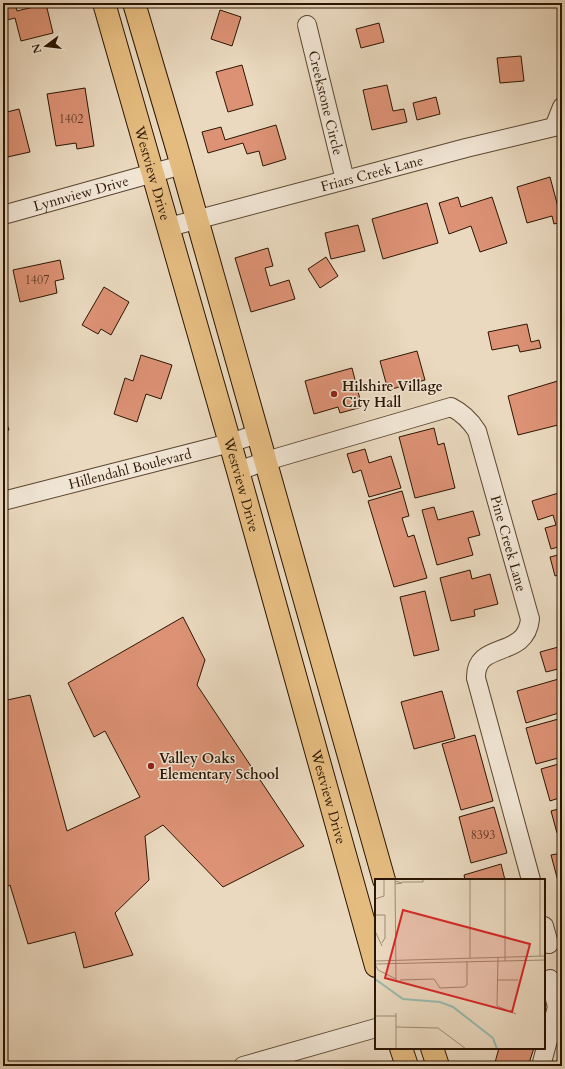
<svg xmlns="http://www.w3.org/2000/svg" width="565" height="1069" font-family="Cardo,serif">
<rect width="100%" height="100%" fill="#ead9bf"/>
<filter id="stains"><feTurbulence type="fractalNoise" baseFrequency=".005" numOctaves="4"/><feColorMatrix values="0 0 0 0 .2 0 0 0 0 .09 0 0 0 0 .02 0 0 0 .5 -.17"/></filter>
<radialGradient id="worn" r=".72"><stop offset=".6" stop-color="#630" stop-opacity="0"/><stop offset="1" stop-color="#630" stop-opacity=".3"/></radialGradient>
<!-- building -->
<g fill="#dd9275" stroke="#2b1502">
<path d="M3,3H15L17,11L46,4L53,33L21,41L15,18L3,21Z"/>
<path d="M220,10L241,17L232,46L211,39Z"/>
<path d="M379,23L384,42L361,48L356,29Z"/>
<path d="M521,56L524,81L500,83L497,58Z"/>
<path d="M242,65L253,105L228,112L216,72Z"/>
<path d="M387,85L393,111L404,109L407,122L372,130L363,90Z"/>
<path d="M85,88L94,146L77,149L76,143L56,146L47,94Z"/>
<path d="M436,97L440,114L417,120L413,103Z"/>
<path d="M19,109L30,152L3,158V113Z"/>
<path d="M276,125L286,159L263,166L259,151L247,154L243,143L208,153L202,132L221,127L225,140Z"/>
<path d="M550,177L562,222L554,224L552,216L527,223L517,187Z"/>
<path d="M458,197L461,207L492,197L507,243L480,252L471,226L449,234L439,203Z"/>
<path d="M427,203L438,243L383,259L372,219Z"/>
<path d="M358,225L365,251L331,259L325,233Z"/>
<path d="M268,248L273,266L265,268L270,286L289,280L295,299L251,312L235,258Z"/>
<path d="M326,257L338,276L320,288L308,269Z"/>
<path d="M60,260L64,279L55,281L57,293L20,302L13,270Z"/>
<path d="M104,287L129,302L111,335L101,329L98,334L82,325Z"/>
<path d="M527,324L531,342L539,340L541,348L520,352L518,345L492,350L488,332Z"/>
<path d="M417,351L425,380L388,390L380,361Z"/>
<path d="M141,355L172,365L161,399L146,394L137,422L114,414L125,378L133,381Z"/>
<path d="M352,368L362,407L340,413L338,407L314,414L305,381Z"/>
<path d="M561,380L562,424L518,435L508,396Z"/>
<path d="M3,413L9,430L3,432Z"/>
<path d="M434,428L438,445L444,443L455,488L415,498L399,437Z"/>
<path d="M365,449L369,463L391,456L401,488L369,497L361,470L353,473L347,454Z"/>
<path d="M402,491L409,516L402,518L408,537L414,535L427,578L394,587L368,501Z"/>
<path d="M562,492V546L551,549L545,528L556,525L553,515L538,520L532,501Z"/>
<path d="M434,507L438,520L473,511L480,535L468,538L473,555L437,565L422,510Z"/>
<path d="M562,554V579L561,574L555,576L550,557Z"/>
<path d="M470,570L472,579L490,574L498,604L474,610L475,616L451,621L440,578Z"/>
<path d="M425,591L439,650L414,656L400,597Z"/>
<path d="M183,617L205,660L197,685L304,846L223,887L163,825L145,836L149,880L115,913L133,955L84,968L75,932L28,944L10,885L3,890V701L30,695L67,831L140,797L105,731L94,737L68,683Z"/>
<path d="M562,646V668L546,672L540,652Z"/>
<path d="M562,678V712L526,723L517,691Z"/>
<path d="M442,691L455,738L414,749L401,702Z"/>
<path d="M562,718V757L536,764L526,728Z"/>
<path d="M475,735L493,801L461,810L442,744Z"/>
<path d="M562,763V797L550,801L541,769Z"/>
<path d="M494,807L507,853L471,863L459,817Z"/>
<path d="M562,808V831L557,833L551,811Z"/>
<path d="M562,853V884L559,885L551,855Z"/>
<path d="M501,864L505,880H465L464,875Z"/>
<path d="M499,1048H534L528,1066H494Z"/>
</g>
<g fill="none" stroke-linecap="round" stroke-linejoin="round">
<!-- minor casing -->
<g stroke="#5b4631" stroke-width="20">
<g id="minor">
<path id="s1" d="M307,25L345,180"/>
<path id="s2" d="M3,215L182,165"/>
<path id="s3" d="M169,227L466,148L554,127L562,107"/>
<path id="s4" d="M238,471L266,461L451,407C463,413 470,420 477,431L530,619C526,660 475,640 476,678L531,880"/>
<path id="s5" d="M3,501L230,443L257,434"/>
<path d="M544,926L549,944"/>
<path d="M243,1066L376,1028"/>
<path d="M541,1066L557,1007L550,979"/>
</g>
</g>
<!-- major casing -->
<g stroke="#2b1502" stroke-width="24">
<g id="major">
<path id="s6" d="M104,3L238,471L376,966"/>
<path d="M134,3L176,145L384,880"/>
<path d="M401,1048L407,1066"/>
<path d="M432,1048L438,1066"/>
</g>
</g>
<!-- minor -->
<use href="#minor" stroke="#f1e6d5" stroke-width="18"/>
<!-- major -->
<use href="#major" stroke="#e5bc80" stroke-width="22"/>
</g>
<!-- markers -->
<g fill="#8f2418" stroke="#f1e6d5" stroke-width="1.5">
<circle cx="334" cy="394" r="4"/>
<circle cx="151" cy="766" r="4"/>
</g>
<g text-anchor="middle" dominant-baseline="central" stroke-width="3" stroke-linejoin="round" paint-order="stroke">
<!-- number labels -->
<g font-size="12" fill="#58341f">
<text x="71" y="119">1402</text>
<text x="37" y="280">1407</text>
<text x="483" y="835">8393</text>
</g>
<!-- street labels -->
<g font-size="14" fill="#2b1502" stroke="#f1e6d5">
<text stroke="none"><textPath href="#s1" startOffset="80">Creekstone Circle</textPath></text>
<text stroke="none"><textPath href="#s6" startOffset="177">Westview Drive</textPath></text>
<text stroke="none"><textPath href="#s3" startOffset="210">Friars Creek Lane</textPath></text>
<text stroke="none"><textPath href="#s2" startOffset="81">Lynnview Drive</textPath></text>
<text stroke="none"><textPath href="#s5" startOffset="131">Hillendahl Boulevard</textPath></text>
<text stroke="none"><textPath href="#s6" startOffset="501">Westview Drive</textPath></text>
<text stroke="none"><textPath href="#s4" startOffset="375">Pine Creek Lane</textPath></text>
<text stroke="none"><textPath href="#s6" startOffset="825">Westview Drive</textPath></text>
</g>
<!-- poi labels -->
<g font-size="14" font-weight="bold" fill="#2b1502" stroke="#f1e6d5" text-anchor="start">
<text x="342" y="386">Hilshire Village<tspan x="342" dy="16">City Hall</tspan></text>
<text x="159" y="758">Valley Oaks<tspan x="159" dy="16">Elementary School</tspan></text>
</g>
</g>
<!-- overview -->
<g transform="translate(375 879)">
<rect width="170" height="170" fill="#ead9bf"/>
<path fill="none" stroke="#98bab0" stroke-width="2" d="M0,100L28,120L65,123L78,128L118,159L122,170"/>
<path fill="none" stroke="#9e8b73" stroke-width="1" d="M20,0L21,101M95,0V79M130,0V82M165,0V77M27,3H48V0M20,5L27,4L20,2M0,20L9,17V0M0,36H10V59L7,64M0,52L7,67M123,78L122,127L141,135M0,82L170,77M0,85L3,91L21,100M0,85L170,81M25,101L59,100L65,109L89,108L92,106V82M123,101H143M21,134V170M0,137H21M21,148L63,149L91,170"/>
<path fill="#d62828" fill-opacity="0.15" stroke="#d62828" stroke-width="2" d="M28,31L155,65L137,133L10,99Z"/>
<rect width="170" height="170" fill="none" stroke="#2b1502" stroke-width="2"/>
</g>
<!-- margin -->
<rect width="565" height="1069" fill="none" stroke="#ead9bf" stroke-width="16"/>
<rect x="4" y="4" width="557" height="1061" fill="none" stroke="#2b1502" stroke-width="2"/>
<rect x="8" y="8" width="549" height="1053" fill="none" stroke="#2b1502"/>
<!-- north arrow -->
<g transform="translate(46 46) rotate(255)" stroke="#f1e6d5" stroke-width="3" paint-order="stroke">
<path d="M0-3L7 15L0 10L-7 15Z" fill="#2b1502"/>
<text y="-6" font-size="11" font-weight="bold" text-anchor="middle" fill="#2b1502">N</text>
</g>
<rect width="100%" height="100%" filter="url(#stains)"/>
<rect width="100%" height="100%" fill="url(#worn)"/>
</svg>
